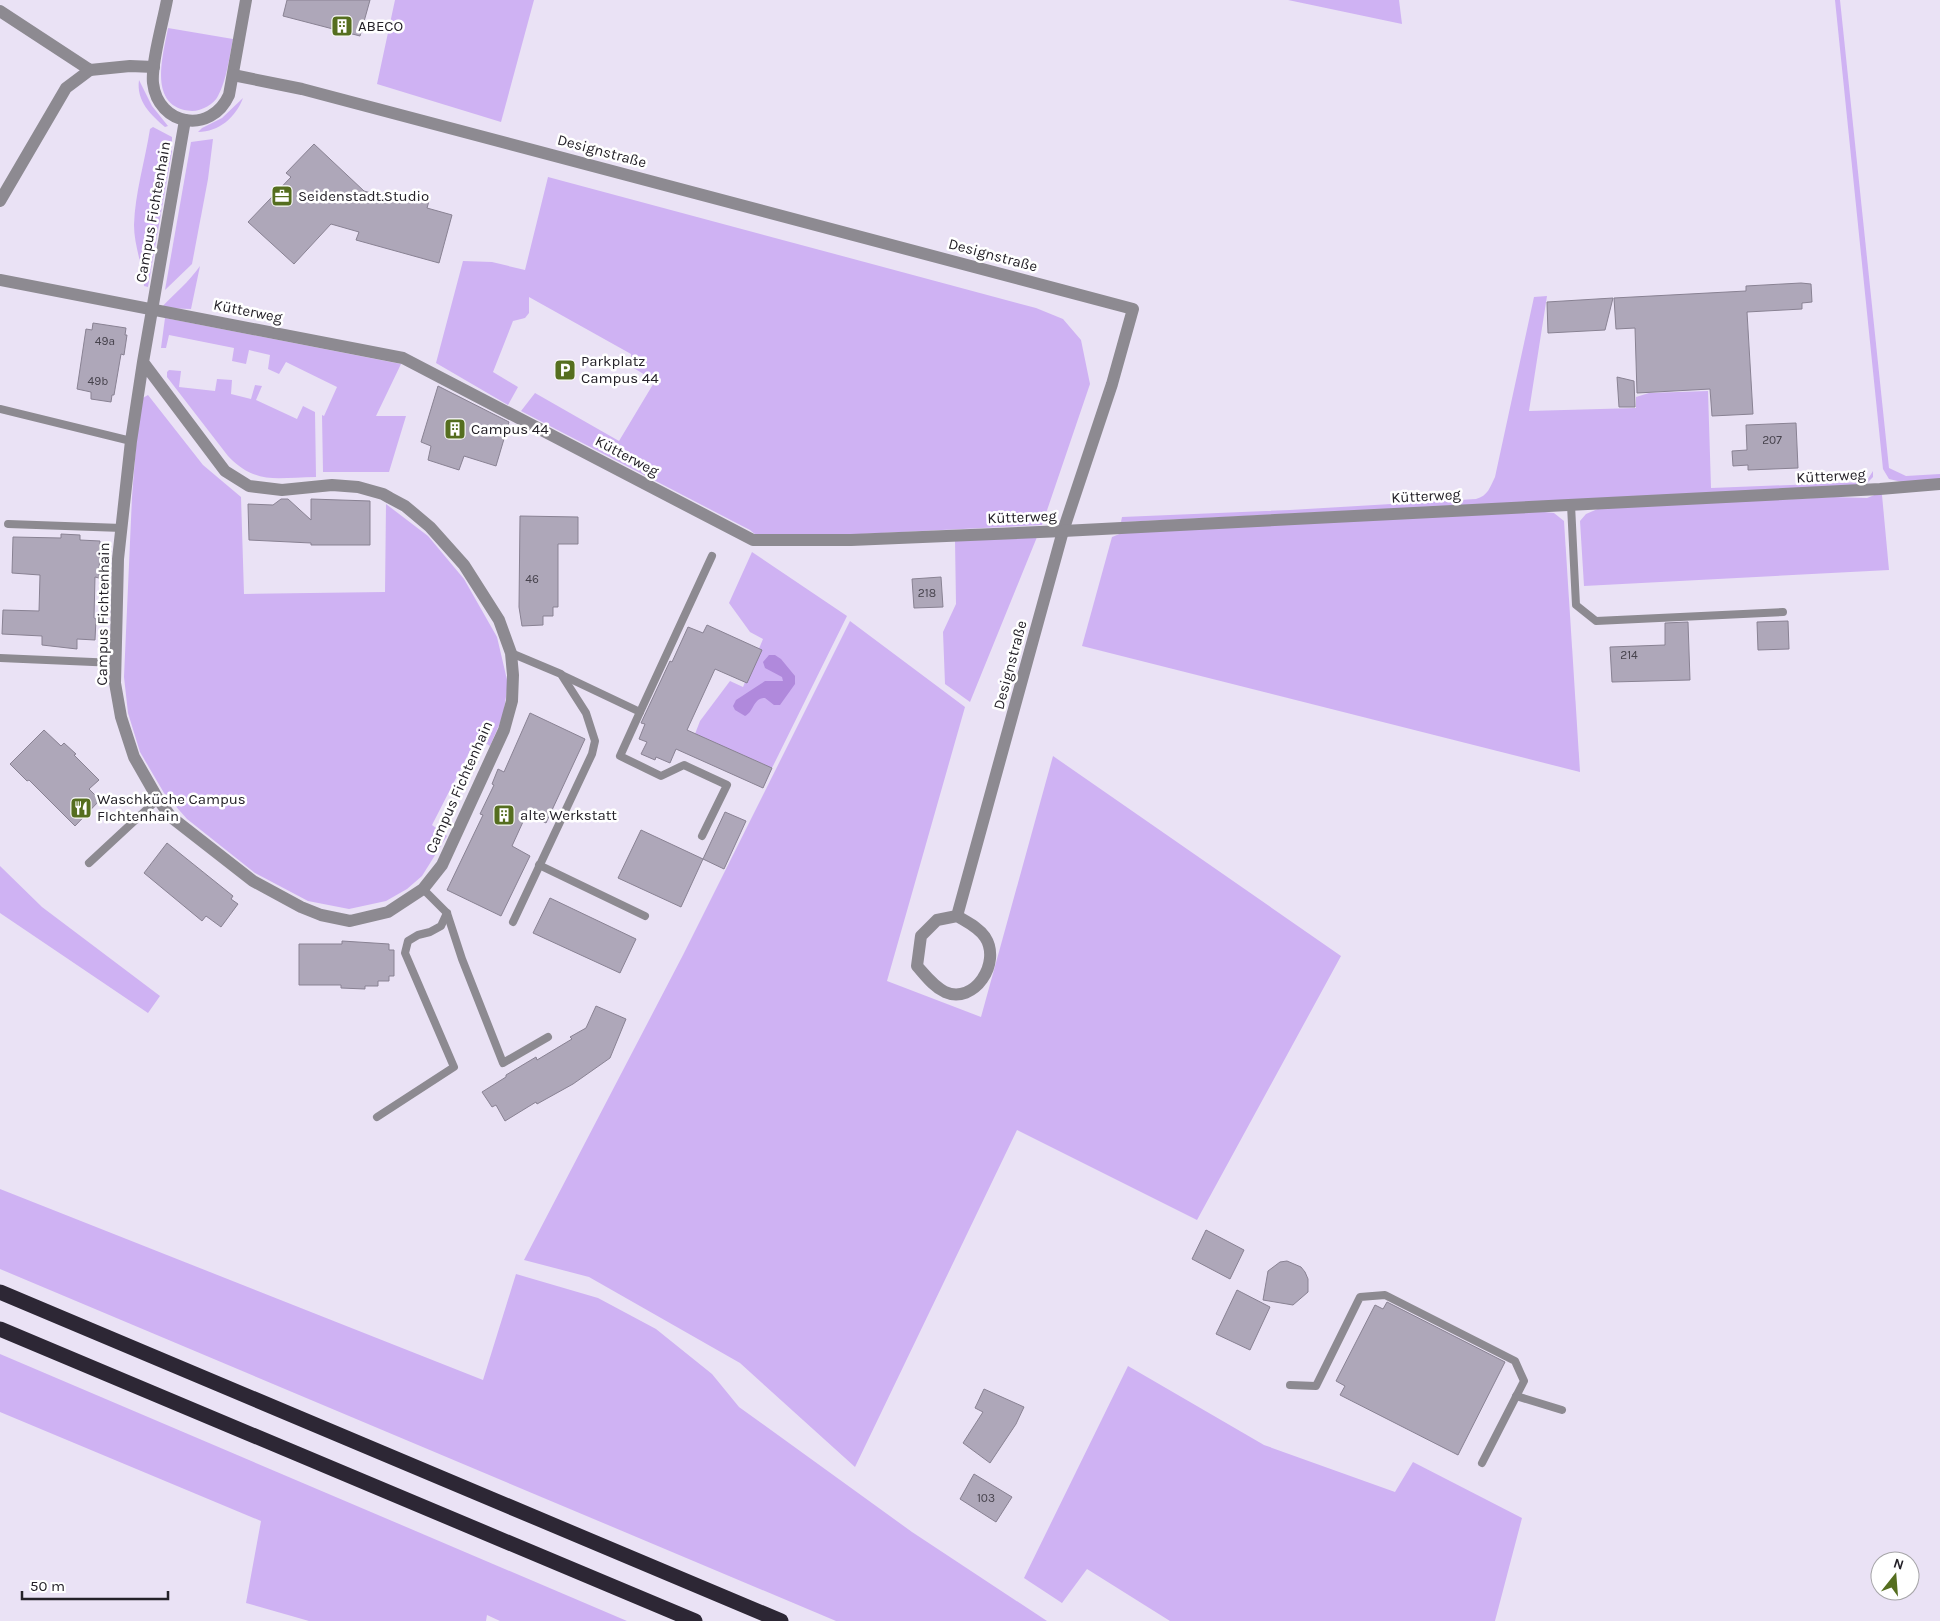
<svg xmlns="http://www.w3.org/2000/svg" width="1940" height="1621" font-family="Karla,sans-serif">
<rect width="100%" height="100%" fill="#eae2f5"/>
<!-- green -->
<g fill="#cfb2f3">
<path d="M395,0H534L501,122L377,84Z"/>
<path d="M1288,0H1399L1402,24Z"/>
<path d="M1835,0H1840L1889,468L1906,476L1940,474V480L1906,483L1889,479L1883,469Z"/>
<path d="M168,28L233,39C229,58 227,79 218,96C214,104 202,111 192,111C147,108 163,56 168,28Z"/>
<path d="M139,80L152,106L168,126L165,127C151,115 136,101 139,80Z"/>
<path d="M243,98C236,117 219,132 198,132L202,128L222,118Z"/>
<path d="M153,127L172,137V151L148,287L144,286C143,266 134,246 134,225C135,193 145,161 150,129Z"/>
<path d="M213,139L208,179L192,264L165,290L191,142Z"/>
<path d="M548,177L1036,308L1063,319L1081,340L1090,384L1042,525L800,537L756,535L750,530L521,411L535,393L619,441L655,381L632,367L631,354L529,297V313L525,318L513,321L493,372L518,387L508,405L436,363L463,261L492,262L525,270Z"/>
<path d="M200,266L191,309L161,308C174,294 189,282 200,266Z"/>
<path d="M1547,296L1529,411L1636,408V397L1649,393L1708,391L1711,488L1866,482L1873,471V477L1864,486L1121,522L1122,517L1290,510L1476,499C1488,496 1490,487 1495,477L1534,297Z"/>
<path d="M165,318L401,364L376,416H406L389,472H323L322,415L324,416L337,387L286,362L279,374L268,369L270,355L249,350L246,364L232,361L234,348L169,335L166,348H161Z"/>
<path d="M169,370L181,371L179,387L215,391L217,379L232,380L231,394L251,399L255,385L262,386L256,400L297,419L303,406L315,412L316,477C278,477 257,486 228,456L167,377V372Z"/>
<path d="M148,395L203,465L241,497L244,594L385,592L386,504L428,536L464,579L497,637L508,684L503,716L490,746L477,737L432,825L447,836L422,876L407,889L386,901L349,909L308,901L255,873L187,819L164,793L140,752L128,713L124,677L132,497L138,420L141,399Z"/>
<path d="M1877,494L1882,495L1889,570L1584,586L1580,521L1586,514L1600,508L1834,497L1867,498Z"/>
<path d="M1535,511L1554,513L1564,521L1580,772L1082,646L1112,537L1122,533Z"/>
<path d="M1037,537L970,702L945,684L943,632L956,604L955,540Z"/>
<path d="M752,552L847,616L772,768L695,734L700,721L730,681L743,687L763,639L750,632L729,603Z"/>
<path d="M850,621L965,707L887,981L981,1017L1053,756L1341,956L1197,1220L1017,1130L855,1467L740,1363L589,1277L524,1260L683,955Z"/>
<path d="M0,866L42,907L160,996L148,1013L0,913Z"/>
<path d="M0,1189L483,1380L516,1274L598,1298L656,1329L712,1374L739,1407L912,1532L1047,1621H836L0,1269Z"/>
<path d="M0,1354L627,1621H500L487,1615L486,1621H309L246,1603L261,1521L0,1412Z"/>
<path d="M1128,1366L1264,1445L1395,1492L1413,1462L1522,1518L1495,1621H1170L1087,1569L1062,1603L1024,1578Z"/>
</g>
<!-- water -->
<path fill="#b089dc" d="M769,655H775L781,659L795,676V684L780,705H774L765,698C753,698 754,712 745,716L735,710L733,706L736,700L765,681H783L782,677L765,668L763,662Z"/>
<!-- building -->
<g fill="#aea7b9" stroke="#898293">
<path d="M287,0H370L360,36L283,16Z"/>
<path d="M314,144L364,191L402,202L404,194L429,201L427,208L452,215L439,263L356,240L359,232L331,224L294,264L248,222L291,177L286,173Z"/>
<path d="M1801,283L1811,284L1812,302L1802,303V309L1747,312L1753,414L1712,416L1710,389L1637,393L1635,328L1616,329L1614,298L1746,291V286Z"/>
<path d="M1613,298L1605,330L1548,333L1547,302Z"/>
<path d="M93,323L126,328L125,335H127L124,355L121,354L114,395H112L111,402L91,399V392L77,389L86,329L92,330Z"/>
<path d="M1617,377L1634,381L1635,407H1619Z"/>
<path d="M438,386L509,422L496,466L464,456L459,470L428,460L431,446L421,442Z"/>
<path d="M1796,423L1798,468L1748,470V465L1733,466L1732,451L1747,450L1746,425Z"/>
<path d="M281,499H288L311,520V499L370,501V545H311V543L249,540L248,504L273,505Z"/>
<path d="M520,516L578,517V544H558V607H553V616H543V625L522,626L519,607Z"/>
<path d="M61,534L80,535V540L100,541L99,578L95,577L94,618L96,619L95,640L77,639V649L42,645V636L2,634L3,610L39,611L40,575L12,573L13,537L61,538Z"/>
<path d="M941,577L943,607L914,608L912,579Z"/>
<path d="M1788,621L1789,649L1758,650L1757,622Z"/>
<path d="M1688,622L1690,680L1612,682L1610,647L1665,645V623Z"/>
<path d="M707,625L762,650L747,683L715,669L687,730L772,768L763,788L676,749L670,763L656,757L655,760L641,754L647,742L639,739L645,724L641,723L670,661L672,662L688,627L703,633Z"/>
<path d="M530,713L585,739L546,823L527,813L512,846L530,856L501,916L447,890L483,815L480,814L494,785L492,784L498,769L504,772Z"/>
<path d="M44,730L61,746L64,743L76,754L74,755L99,780L89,789L100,800L75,826L29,780L27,781L10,764Z"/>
<path d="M725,812L746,821L724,869L703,859Z"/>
<path d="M641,830L703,859L681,907L618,878Z"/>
<path d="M167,843L233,896L231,899L238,904L221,927L206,916L202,921L144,873Z"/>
<path d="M550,898L636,939L620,973L533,933Z"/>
<path d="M342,941L389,944V950H394V976H389V981H378V986H365V989L341,988V985H299V944H342Z"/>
<path d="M596,1006L626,1019L610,1058L573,1084L537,1104L536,1102L505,1121L496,1105L492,1107L482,1092L506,1077V1075L536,1057L537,1060L572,1039L570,1037L586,1028Z"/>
<path d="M1206,1230L1244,1250L1230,1279L1192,1259Z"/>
<path d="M1287,1261L1301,1267L1305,1272L1308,1279V1292L1293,1305L1263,1300L1268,1271L1280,1262Z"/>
<path d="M1237,1290L1270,1307L1250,1350L1216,1334Z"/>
<path d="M1387,1302L1505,1362L1458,1455L1340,1395L1345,1386L1336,1381L1375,1305L1383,1309Z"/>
<path d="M984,1389L1024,1407L1016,1424L990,1463L963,1443L983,1412L975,1408Z"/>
<path d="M974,1474L1012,1497L996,1522L960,1499Z"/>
</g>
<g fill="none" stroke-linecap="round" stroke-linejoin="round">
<!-- service -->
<g stroke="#8d8a91" stroke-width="8">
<path d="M0,409L131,441"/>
<path d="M1571,505L1576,605L1596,621L1783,612"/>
<path d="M8,524L122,528"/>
<path d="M511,653L561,674L586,713L595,741L592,754L513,922"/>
<path d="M0,658L116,663"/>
<path d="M562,675L640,712L712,556"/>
<path d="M640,712L620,756L661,776L684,765L727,785L702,836"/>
<path d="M89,863L158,799"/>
<path d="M539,865L645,916"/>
<path d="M423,889L447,913L462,959L503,1063L548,1037"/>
<path d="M377,1117L454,1067L405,953L408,941L418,935L430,932L441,926L447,913"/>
<path d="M1290,1385L1316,1386L1360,1297L1385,1295L1515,1361L1524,1381L1482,1463"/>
<path d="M1516,1396L1562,1410"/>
</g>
<!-- minor -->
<g stroke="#8d8a91" stroke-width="12">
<path d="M167,0C163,22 151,63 153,83C158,126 211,135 229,95L246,0"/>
<path d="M0,11L90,70L130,66L154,67"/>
<path d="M233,75L302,89L1133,309L1112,384L1063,531L957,916L937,920L921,936L917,966C926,976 933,986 945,992C974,1005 1002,963 985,937C978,927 967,922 957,916"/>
<path d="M0,201L66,88L90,70"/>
<path d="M0,280L403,358L753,540H851L1063,531L1880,489L1940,484"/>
<path d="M143,362L225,471L249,486L282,490L332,485L358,487L383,494L390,498L405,506L430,527L464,565L499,620L511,653L513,675L512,701L504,730L442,865L423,889L388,912L350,921L321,915L301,907L253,881L171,817L158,799L134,757L121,717L115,683L118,559L131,441L143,362L185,120"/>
</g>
<!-- motorway -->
<g stroke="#2d2735" stroke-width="15">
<path d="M0,1292L781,1621"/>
<path d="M0,1329L695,1621"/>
</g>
</g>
<!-- icons -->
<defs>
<g id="building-square" transform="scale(1.125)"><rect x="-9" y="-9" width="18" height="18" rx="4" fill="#556e1f" stroke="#fff"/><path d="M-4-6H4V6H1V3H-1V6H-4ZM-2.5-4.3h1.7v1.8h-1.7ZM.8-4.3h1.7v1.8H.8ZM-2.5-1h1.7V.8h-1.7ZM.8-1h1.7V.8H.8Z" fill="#fff"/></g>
<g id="office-square" transform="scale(1.125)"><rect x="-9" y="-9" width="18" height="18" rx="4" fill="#556e1f" stroke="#fff"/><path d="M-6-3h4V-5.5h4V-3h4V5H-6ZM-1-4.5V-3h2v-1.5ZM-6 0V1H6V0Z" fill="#fff"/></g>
<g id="parking-square" transform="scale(1.125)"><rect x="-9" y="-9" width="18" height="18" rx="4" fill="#556e1f" stroke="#fff"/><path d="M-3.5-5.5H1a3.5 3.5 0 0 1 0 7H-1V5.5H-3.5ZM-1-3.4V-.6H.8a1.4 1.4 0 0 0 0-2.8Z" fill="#fff"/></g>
<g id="restaurant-square" transform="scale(1.125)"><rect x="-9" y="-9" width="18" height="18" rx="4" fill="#556e1f" stroke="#fff"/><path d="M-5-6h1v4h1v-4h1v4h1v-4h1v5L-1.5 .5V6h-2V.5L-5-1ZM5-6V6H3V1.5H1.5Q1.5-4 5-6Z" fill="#fff"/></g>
</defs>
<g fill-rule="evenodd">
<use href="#building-square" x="342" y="26"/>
<use href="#office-square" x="282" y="196"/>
<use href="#parking-square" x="565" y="370"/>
<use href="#building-square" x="455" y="429"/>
<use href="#restaurant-square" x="81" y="808"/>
<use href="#building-square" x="504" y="815"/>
</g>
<g text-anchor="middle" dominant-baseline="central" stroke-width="5" stroke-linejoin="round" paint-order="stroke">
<!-- number labels -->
<g font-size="12" fill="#46424c">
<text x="105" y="341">49a</text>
<text x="98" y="381">49b</text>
<text x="1772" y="440">207</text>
<text x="532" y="579">46</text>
<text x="927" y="593">218</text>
<text x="1629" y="655">214</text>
<text x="986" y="1498">103</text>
</g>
<!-- poi labels -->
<g font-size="15" fill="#242128" stroke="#fff" text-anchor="start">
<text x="358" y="26">ABECO</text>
<text x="298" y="196">Seidenstadt.Studio</text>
<text x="581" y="361">Parkplatz<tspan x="581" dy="17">Campus 44</tspan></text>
<text x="471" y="429">Campus 44</text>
<text x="97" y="799">Waschküche Campus<tspan x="97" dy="17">FIchtenhain</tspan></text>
<text x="520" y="815">alte Werkstatt</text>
</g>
<!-- street labels -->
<g font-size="15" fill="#242128" stroke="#fff">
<text transform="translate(602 151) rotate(15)">Designstraße</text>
<text transform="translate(153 212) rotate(-80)">Campus Fichtenhain</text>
<text transform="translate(993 255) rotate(15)">Designstraße</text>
<text transform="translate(248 311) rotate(11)">Kütterweg</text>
<text transform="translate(627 456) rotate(28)">Kütterweg</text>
<text transform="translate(1831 476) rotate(-3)">Kütterweg</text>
<text transform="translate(1426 496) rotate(-3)">Kütterweg</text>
<text transform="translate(1022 517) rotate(-2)">Kütterweg</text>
<text transform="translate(103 614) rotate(-89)">Campus Fichtenhain</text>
<text transform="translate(1010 665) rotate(-75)">Designstraße</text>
<text transform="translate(459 787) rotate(-66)">Campus Fichtenhain</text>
</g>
</g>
<!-- north arrow -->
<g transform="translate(1895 1576) rotate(17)"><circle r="24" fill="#ffffff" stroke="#a7a6a9"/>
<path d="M0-4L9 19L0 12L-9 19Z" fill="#556e1f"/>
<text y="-8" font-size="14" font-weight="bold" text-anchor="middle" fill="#242128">N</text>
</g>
<!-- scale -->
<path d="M22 1591v8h146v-8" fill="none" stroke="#242128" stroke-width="2.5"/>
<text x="30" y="1591" font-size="15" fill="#242128" stroke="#ffffff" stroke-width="4" paint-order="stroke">50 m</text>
</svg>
